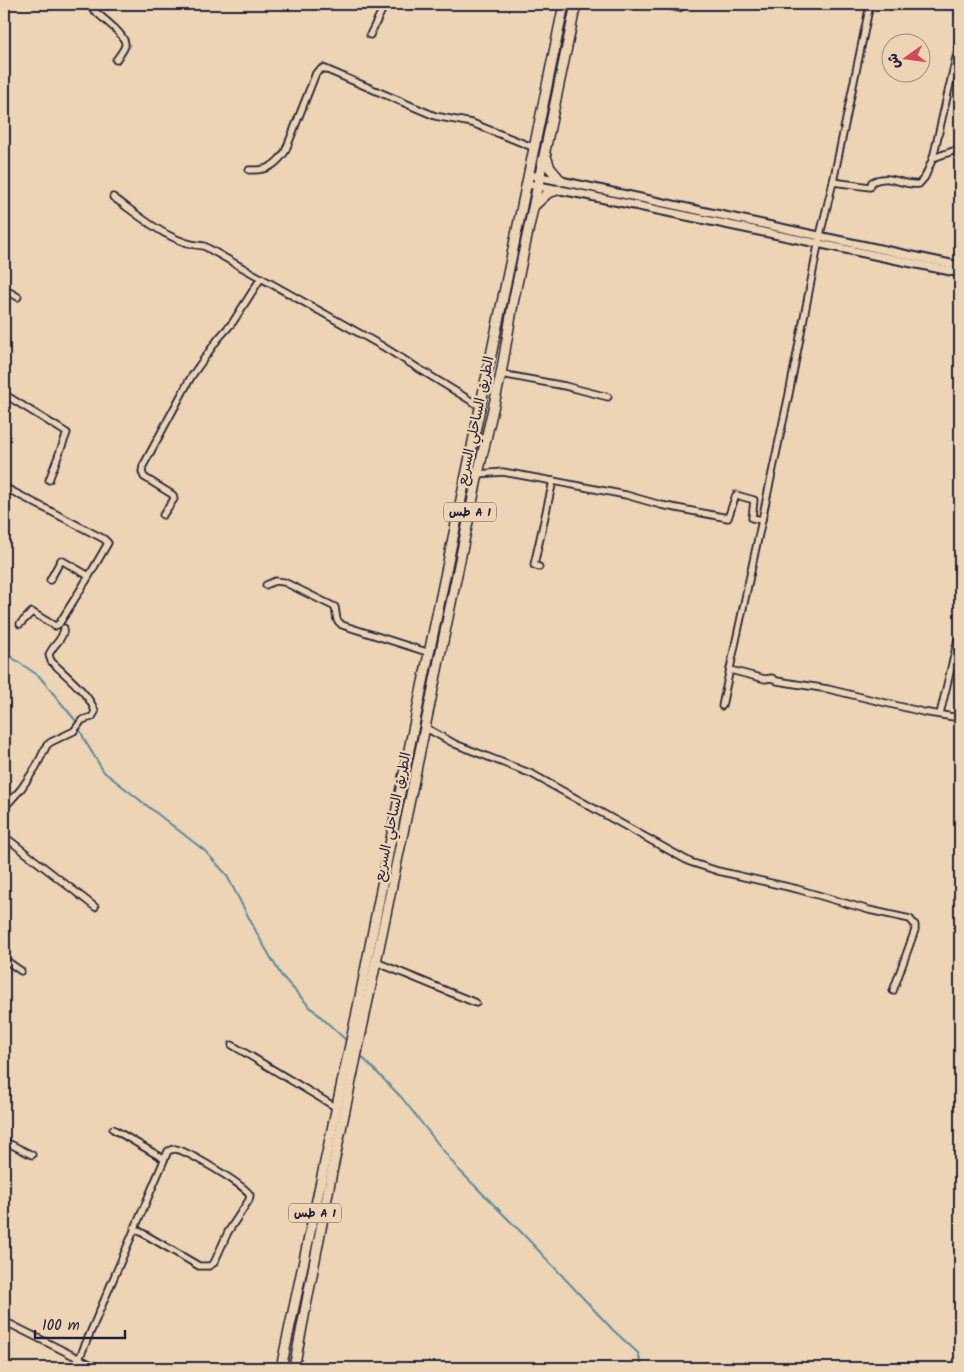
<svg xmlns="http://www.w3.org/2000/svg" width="964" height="1372" font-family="Kalam,'Playpen Sans Arabic',sans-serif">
<rect width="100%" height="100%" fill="#ecd4b4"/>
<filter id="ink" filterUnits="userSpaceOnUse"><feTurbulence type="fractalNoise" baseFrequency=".02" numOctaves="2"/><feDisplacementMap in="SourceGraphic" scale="10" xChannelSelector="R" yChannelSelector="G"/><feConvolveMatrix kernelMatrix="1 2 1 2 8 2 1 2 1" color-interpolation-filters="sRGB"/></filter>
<g filter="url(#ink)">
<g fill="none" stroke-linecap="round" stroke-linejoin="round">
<!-- stream -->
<g stroke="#5d8aa0" stroke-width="2">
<path d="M4,652L39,676L61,703L76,721L85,741L104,772L205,851L226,874L260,939L281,975L309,1006L347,1041"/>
<path d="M359,1054L402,1098L457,1168L524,1235L613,1330L638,1353L642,1368"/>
</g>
<!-- minor casing -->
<g stroke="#22223b" stroke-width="9">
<g id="minor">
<path d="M88,4C95,14 128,34 125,46C123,51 119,56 116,60"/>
<path d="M662,4L679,8L686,4"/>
<path d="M370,35L385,4"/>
<path d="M933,158L953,151L960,152"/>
<path d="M249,170C267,171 275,166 285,152L316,73L323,68L435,116L472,123L535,148"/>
<path d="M833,182L870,187L872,182C890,173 901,186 919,184L925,177L933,158L960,40"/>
<path d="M113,197C140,216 170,244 204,246L382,346L481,407"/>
<path d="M4,289L18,297"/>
<path d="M501,374L565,386L608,397"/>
<path d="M4,394L67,433L49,480"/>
<path d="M478,474L503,472L553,481L534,565L539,567"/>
<path d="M553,481L626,495L661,505L728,518L736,495L754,500L752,518L762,520"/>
<path d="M4,487L104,539L108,543L89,576L61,560L50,580"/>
<path d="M163,515L174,499L173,495L144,477L142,472L143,466L191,377L218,339L233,322L261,278"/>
<path d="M266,585L275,581L284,582L335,607L337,620L342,625L430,653"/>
<path d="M20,624L32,612L55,626L59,624L89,576"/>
<path d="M730,670L765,679L772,678L777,681L828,689L923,712L960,718"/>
<path d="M722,706L789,394L820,235L833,182L870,4"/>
<path d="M940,714L958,639"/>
<path d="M426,728L455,744L532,774L690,862L718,871L797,889L869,910L910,919L915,925V930L893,991"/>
<path d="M4,808L21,789L36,767L47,745L51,742L74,731L82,720L92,717L95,712C91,695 64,674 51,661L49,655C52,645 63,641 64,628"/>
<path d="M4,836L95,907"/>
<path d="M4,959L21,971"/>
<path d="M376,962L476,1003"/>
<path d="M232,1045L337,1108"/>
<path d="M113,1129L164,1159"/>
<path d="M4,1141L32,1155"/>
<path d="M4,1321L98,1368"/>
<path d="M79,1359L168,1151C171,1150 172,1149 175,1149C186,1150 246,1186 250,1195L249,1200L228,1232L214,1263L209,1266H199L134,1228"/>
</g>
</g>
<!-- tertiary casing -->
<g stroke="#22223b" stroke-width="11">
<g id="tertiary">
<path d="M530,175L561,181L960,266"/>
<path d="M528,184L576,193L960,273"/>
</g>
</g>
<!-- trunk casing -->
<g stroke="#22223b" stroke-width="12">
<g id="trunk">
<path d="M546,156L550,168L561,181"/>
<path d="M535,205L548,193L558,190"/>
<path d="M281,1368L356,1017L401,788L564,4"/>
<path d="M294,1368L331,1177L478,474L501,374L514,298L576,4"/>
</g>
</g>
<!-- minor -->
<use href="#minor" stroke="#ecd4b4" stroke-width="5.5"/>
<!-- tertiary -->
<use href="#tertiary" stroke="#ecd4b4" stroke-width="7"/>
<!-- trunk -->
<use href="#trunk" stroke="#ecd4b4" stroke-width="9"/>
</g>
</g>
<g text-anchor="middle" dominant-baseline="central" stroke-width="5" stroke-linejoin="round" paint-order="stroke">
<!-- shield labels -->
<g fill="#ecd4b4" stroke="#5f575f" stroke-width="1">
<rect x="444" y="502.5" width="52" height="19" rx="4"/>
<rect x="289" y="1203.5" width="52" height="19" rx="4"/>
</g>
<g font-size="12" font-weight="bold" fill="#22223b">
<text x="470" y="512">طس A 1</text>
<text x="315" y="1213">طس A 1</text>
</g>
<!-- street labels -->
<g font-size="14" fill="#22223b" stroke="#ecd4b4">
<text transform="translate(476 421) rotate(-78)">الطريق الساحلي السريع</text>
<text transform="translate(393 817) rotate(-78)">الطريق الساحلي السريع</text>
</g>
</g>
<!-- margin -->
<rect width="964" height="1372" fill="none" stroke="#ecd4b4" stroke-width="20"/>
<rect x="10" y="10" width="944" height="1352" fill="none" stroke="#22223b" stroke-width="2" filter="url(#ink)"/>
<!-- north arrow -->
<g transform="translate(906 58) rotate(256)"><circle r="24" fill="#ecd4b4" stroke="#9b8d84"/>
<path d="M0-4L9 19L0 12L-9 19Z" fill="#d1495b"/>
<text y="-8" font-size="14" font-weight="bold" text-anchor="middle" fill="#22223b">ش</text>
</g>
<!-- scale -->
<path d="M35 1330v8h90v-8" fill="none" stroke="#22223b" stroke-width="2.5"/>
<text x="42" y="1330" font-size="15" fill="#22223b" stroke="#ecd4b4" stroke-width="4" paint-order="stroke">100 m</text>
</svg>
